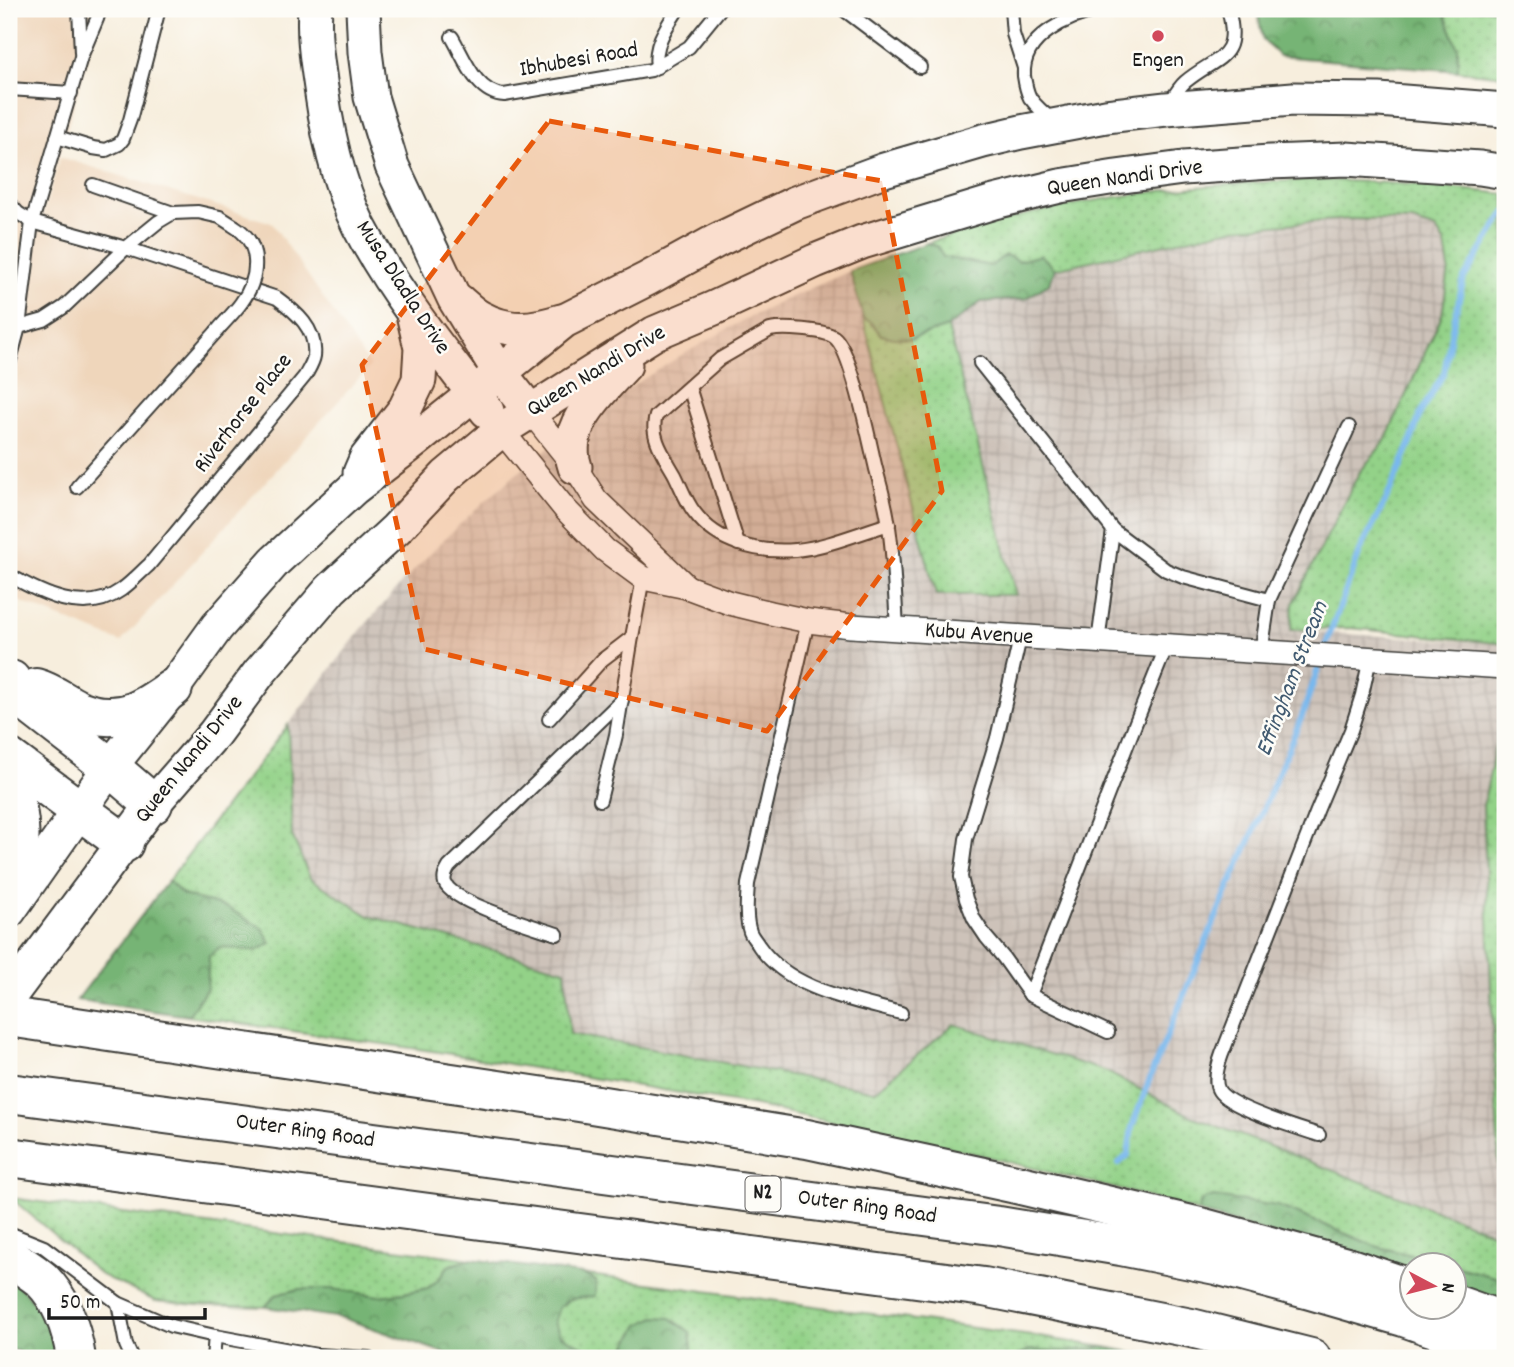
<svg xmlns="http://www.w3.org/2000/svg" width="1514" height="1367" font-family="Dekko,sans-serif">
<defs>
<pattern id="industrial-grid" width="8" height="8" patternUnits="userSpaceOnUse" patternTransform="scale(1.75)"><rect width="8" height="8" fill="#cdc2b9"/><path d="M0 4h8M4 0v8" fill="none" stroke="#afa69e"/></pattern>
<pattern id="grass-dots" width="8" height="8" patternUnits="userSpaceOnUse" patternTransform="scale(1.75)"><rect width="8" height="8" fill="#93d288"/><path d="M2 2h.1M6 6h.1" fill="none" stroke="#7eb475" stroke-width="1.8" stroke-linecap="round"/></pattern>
<pattern id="forest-crowns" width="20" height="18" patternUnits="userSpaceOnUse" patternTransform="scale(1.75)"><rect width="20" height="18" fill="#76b474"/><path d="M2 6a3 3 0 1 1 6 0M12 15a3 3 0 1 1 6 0" fill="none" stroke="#60925e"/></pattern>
</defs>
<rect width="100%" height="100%" fill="#fdfcf7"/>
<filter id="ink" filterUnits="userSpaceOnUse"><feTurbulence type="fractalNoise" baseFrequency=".0143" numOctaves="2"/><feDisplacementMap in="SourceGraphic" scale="14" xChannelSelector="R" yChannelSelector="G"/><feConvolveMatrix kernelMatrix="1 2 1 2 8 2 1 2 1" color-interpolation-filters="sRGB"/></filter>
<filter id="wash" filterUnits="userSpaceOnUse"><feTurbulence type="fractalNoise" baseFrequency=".00686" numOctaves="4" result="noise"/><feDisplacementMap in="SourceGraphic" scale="28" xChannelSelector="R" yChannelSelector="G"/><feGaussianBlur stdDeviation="1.57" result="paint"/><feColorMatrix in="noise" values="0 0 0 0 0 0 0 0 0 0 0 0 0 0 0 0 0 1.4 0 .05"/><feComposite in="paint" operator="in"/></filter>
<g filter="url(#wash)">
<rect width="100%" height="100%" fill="#f7eedd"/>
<!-- built -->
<g fill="#efd6bb">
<path d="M9,9H102L9,325Z"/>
<path d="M60,157L272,223L370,366L121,642L9,597V330Z"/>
</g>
<!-- industrial -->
<path fill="url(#industrial-grid)" d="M1350,219L1412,221L1436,229L1445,244L1449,269L1442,314L1385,441L1359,473L1291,630L1504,644L1505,700L1483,806L1503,1236L1191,1116L1105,1071L954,1024L876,1091L569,1034L564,970L369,916L310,878L292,836L288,725L360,631L399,586L441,542L485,501L530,462L577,425L626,390L677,358L729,328L782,301L850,271L936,595H1015L948,327L981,302L1025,299L1050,283L1055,269L1236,228Z"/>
<!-- grass -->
<g fill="url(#grass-dots)" stroke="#587752" stroke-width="2">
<path d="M1443,9H1505V76L1458,71V49Z"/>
<path d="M1316,180C1380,181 1442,186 1505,194V644L1350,628L1291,630L1293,604L1359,473L1385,441L1442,315L1449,269L1445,244L1436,229L1412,221L1350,219L1236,228L1055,269L1041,255L1019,261L991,266L942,257L938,247L927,243C1055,200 1182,183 1316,180Z"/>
<path d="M863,318L872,323L881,335L910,339L948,327L1016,595H936Z"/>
<path d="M1505,700V1280L1454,1266L1375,1246L1278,1206L1199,1212L1137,1194L944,1146L756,1106L439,1052L188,1016L207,988L209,956L220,947L256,951L228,908L183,895L168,881L288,725L292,835L310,878L369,916L565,970L570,1034L875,1091L954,1024L1105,1071L1191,1116L1502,1236L1483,806Z"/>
<path d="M11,1198L471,1259L448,1266L439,1279L428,1288L404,1293L379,1296L332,1289L276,1295L265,1307L195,1305L155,1301L101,1275Z"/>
<path d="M582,1274L1032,1336L1105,1347L1015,1357L1014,1358H689L692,1347L639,1325L624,1351H591L560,1335L554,1322L559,1307L596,1281Z"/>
</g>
<!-- forest -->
<g fill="url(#forest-crowns)" stroke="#496848" stroke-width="2">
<path d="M1257,9H1443L1458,49V71L1279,56L1263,40Z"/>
<path d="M927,243L938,247L943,257L991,266L1005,255L1019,261L1041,255L1055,269L1050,283L1025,299L981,302L948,327L910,339L894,338L881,335L872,323L863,318L850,271Z"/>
<path d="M168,881L183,895L228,908L263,929L271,943L256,951L220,947L209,956L207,988L188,1016L77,1000Z"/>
<path d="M1214,1197L1278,1206L1375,1246L1452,1265L1412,1266V1277L1199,1212L1200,1203L1206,1198Z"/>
<path d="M471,1259L582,1274L596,1281L595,1296L571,1299L559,1307L554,1322L560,1335L591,1351H624L639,1325L655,1317L671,1318L690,1332L692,1347L689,1358H455L436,1350L343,1318L265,1307L276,1295L299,1289H332L379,1296L404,1293L428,1288L439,1279L448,1266Z"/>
<path d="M1454,1266L1505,1280V1309L1455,1292Z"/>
<path d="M9,1277C37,1301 50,1322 58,1358H21L18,1351L9,1349Z"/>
<path d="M1105,1347L1162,1358H1014L1030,1350L1068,1351Z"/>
</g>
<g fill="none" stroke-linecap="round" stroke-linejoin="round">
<!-- stream -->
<g stroke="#79b8ed" stroke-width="6">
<path d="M1324,650L1361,549L1386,500L1409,447L1421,412L1444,373L1452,329L1464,278L1505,212"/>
<path d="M1119,1163L1128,1155L1132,1127L1153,1070L1224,898L1257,824L1302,716L1321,660"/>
</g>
</g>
</g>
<g filter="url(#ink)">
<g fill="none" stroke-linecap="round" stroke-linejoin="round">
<!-- lane casing -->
<g stroke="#3d3c39" stroke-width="16">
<g id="lane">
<path d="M79,9L81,53"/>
<path d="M843,9L920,67"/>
<path d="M1011,9L1013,34L1024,68"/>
<path d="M452,37C464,57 476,94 504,95L651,70L689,47L720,9"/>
<path d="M657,67C653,45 667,26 678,9"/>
<path d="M9,89L71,93"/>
<path d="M1168,106C1173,98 1178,88 1185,82C1216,56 1242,60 1228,9"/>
<path d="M1054,121C1046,115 1036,106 1030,98C1027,92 1025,83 1024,76C1021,36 1069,16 1102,9"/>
<path d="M57,137L93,148L106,150L119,144L123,139L130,120L159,9"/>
<path d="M93,185L173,213"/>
<path d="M9,203L18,213L32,222L126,248L277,298C296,312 317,329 314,356C313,363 308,370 305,376L149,565C140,573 131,583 121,590C85,616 42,594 9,575"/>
<path d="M19,327L44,320L64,307L126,248L158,222L173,213L198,212L220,217L234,226"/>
<path d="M980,363L1113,530L1166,570L1183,577L1269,600"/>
<path d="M9,364L19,327L32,222L81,57L97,19L100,9"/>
<path d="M689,387L738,544"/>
<path d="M77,487L216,332"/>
<path d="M889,524C859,533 827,547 796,550C759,553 718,544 695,513C686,502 681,487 675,475C665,457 649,436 656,416L720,359L770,330C783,327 824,330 834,337C852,350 870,445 876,469C881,488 887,508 889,527C894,561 895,595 897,629"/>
<path d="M808,621L748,884C747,900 745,917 750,932C752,937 756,941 759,946C789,990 853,1000 901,1013"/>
<path d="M1020,638L997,738L966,839L961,877L966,899L974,919L986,937L1003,957L1030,995L1108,1032"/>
<path d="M1098,642L1113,530"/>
<path d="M1261,653L1269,600L1349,427"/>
<path d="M549,719L602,660L632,637L643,578"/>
<path d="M600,800L616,735L632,637"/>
<path d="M557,934C536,927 453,903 445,883C443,877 446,872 449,867L622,700"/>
<path d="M1030,995L1136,722L1167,645"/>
<path d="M1319,1135C1298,1128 1230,1108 1219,1091C1213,1081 1218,1065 1222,1054L1317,811L1351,730L1362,695L1370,658"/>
<path d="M9,1233L44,1247L118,1303L171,1326L215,1336L317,1355L369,1358"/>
<path d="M118,1303L126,1345L132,1358"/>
<path d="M213,1358L215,1336"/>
</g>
</g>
<!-- street casing -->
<g stroke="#3d3c39" stroke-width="26">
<g id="street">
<path d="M531,412L575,467L596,500L687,587"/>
<path d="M501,430L565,509L605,550L643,578L687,587L730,603L771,613L808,621L851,626L1505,667"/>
</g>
</g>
<!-- secondary casing -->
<g stroke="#3d3c39" stroke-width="37">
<g id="secondary">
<path d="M315,9C313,36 317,61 321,88C328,138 341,197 367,241C401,301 445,356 487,411"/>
<path d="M363,9L365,52L371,97L392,166L454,298L500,373L531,412"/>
<path d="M459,301C466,307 473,314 481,318C508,333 533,330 561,321"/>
<path d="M575,467C561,427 600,392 625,365"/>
<path d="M360,473L366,459L405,409L419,380L421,348L414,318"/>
<path d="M9,911L110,767L173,688L217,627L275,561L354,488L415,441L564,321L647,279L718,240L795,203L884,170L983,141L1021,132L1106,116L1166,109L1293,99L1379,100L1505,110"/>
<path d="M9,997L153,804L214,734L259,673L331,589L396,529L446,476L501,430L655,333L714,308L815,261L862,242L994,202L1060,186L1116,177L1183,168L1270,162L1346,159L1480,168L1505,172"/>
</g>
</g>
<!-- highway casing -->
<g stroke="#3d3c39" stroke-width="42">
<g id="highway">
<path d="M11,680L31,706L110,767L153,804"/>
<path d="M36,688C51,692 62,701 75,708C80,711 86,712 91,714C126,722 146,707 173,688"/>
<path d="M9,758L124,843"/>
<path d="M9,780C24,820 22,852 9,893"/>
<path d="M9,1017L579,1102L807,1139L1016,1184L1204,1228L1350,1268L1412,1289"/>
<path d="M9,1093L999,1226L1121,1246L1216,1265L1310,1290L1404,1317L1505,1353"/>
<path d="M9,1157L984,1287L1191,1328L1311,1358"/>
<path d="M9,1258C20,1264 31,1271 41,1279C62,1300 72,1330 76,1358"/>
<path d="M1454,1304L1505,1322"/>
</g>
</g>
<!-- lane -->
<use href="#lane" stroke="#fff" stroke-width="12"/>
<!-- street -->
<use href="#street" stroke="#fff" stroke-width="23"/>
<!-- secondary -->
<use href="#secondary" stroke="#fff" stroke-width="33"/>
<!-- highway -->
<use href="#highway" stroke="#fff" stroke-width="38"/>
<!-- lane-bridge casing -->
<g stroke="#3d3c39" stroke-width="16" stroke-linecap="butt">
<path id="lane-bridge" d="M216,332C224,322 234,313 241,303C260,278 262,243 234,226"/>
</g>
<!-- lane-bridge -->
<use href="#lane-bridge" stroke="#fff" stroke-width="12"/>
</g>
</g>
<!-- marked area -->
<path fill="#e8590c" fill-opacity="0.2" stroke="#e8590c" stroke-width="5" stroke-dasharray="14 9" stroke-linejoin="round" d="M549,121L882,181L942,491L767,731L424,649L362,365Z"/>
<!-- markers -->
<circle fill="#d1495b" stroke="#fdfcf7" stroke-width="2.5" cx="1158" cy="36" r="7"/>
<g text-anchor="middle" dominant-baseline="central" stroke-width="5" stroke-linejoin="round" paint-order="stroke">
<!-- shield labels -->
<rect fill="#fdfcf7" stroke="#605f5e" stroke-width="2" x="745.5" y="1176.5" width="35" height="35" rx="5"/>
<g font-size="21" font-weight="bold" fill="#1c1c1c">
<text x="763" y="1194">N2</text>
</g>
<!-- street labels -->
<g font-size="23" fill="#1c1c1c" stroke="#fdfcf7">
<text transform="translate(579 61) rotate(-10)">Ibhubesi Road</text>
<text transform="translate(1125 179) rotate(-8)">Queen Nandi Drive</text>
<text transform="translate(402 288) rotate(57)">Musa Dladla Drive</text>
<text transform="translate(597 372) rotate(-31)">Queen Nandi Drive</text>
<text transform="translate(244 414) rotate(-52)">Riverhorse Place</text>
<text transform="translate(979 635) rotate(4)">Kubu Avenue</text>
<text transform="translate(190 760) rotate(-51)">Queen Nandi Drive</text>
<text transform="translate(305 1132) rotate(8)">Outer Ring Road</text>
<text transform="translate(867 1208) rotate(8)">Outer Ring Road</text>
</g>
<!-- poi labels -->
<g font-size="23" fill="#1c1c1c" stroke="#fdfcf7">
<text x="1158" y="61">Engen</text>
</g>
<!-- water labels -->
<g font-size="24" font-style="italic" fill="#415a70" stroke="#fdfcf7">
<text transform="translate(1293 679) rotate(-69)">Effingham Stream</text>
</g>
</g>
<!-- margin -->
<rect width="1514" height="1367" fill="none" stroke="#fdfcf7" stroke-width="35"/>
<!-- north arrow -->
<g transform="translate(1433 1286) rotate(97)"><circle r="33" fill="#fdfcf7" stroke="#a3a29f" stroke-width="2"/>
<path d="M0-5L12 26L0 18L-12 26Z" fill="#d1495b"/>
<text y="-10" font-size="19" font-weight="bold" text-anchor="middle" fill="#1c1c1c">N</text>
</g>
<!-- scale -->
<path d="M49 1308v10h156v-10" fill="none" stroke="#1c1c1c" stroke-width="3.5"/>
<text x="60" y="1308" font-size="21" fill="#1c1c1c" stroke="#fdfcf7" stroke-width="5" paint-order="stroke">50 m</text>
</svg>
